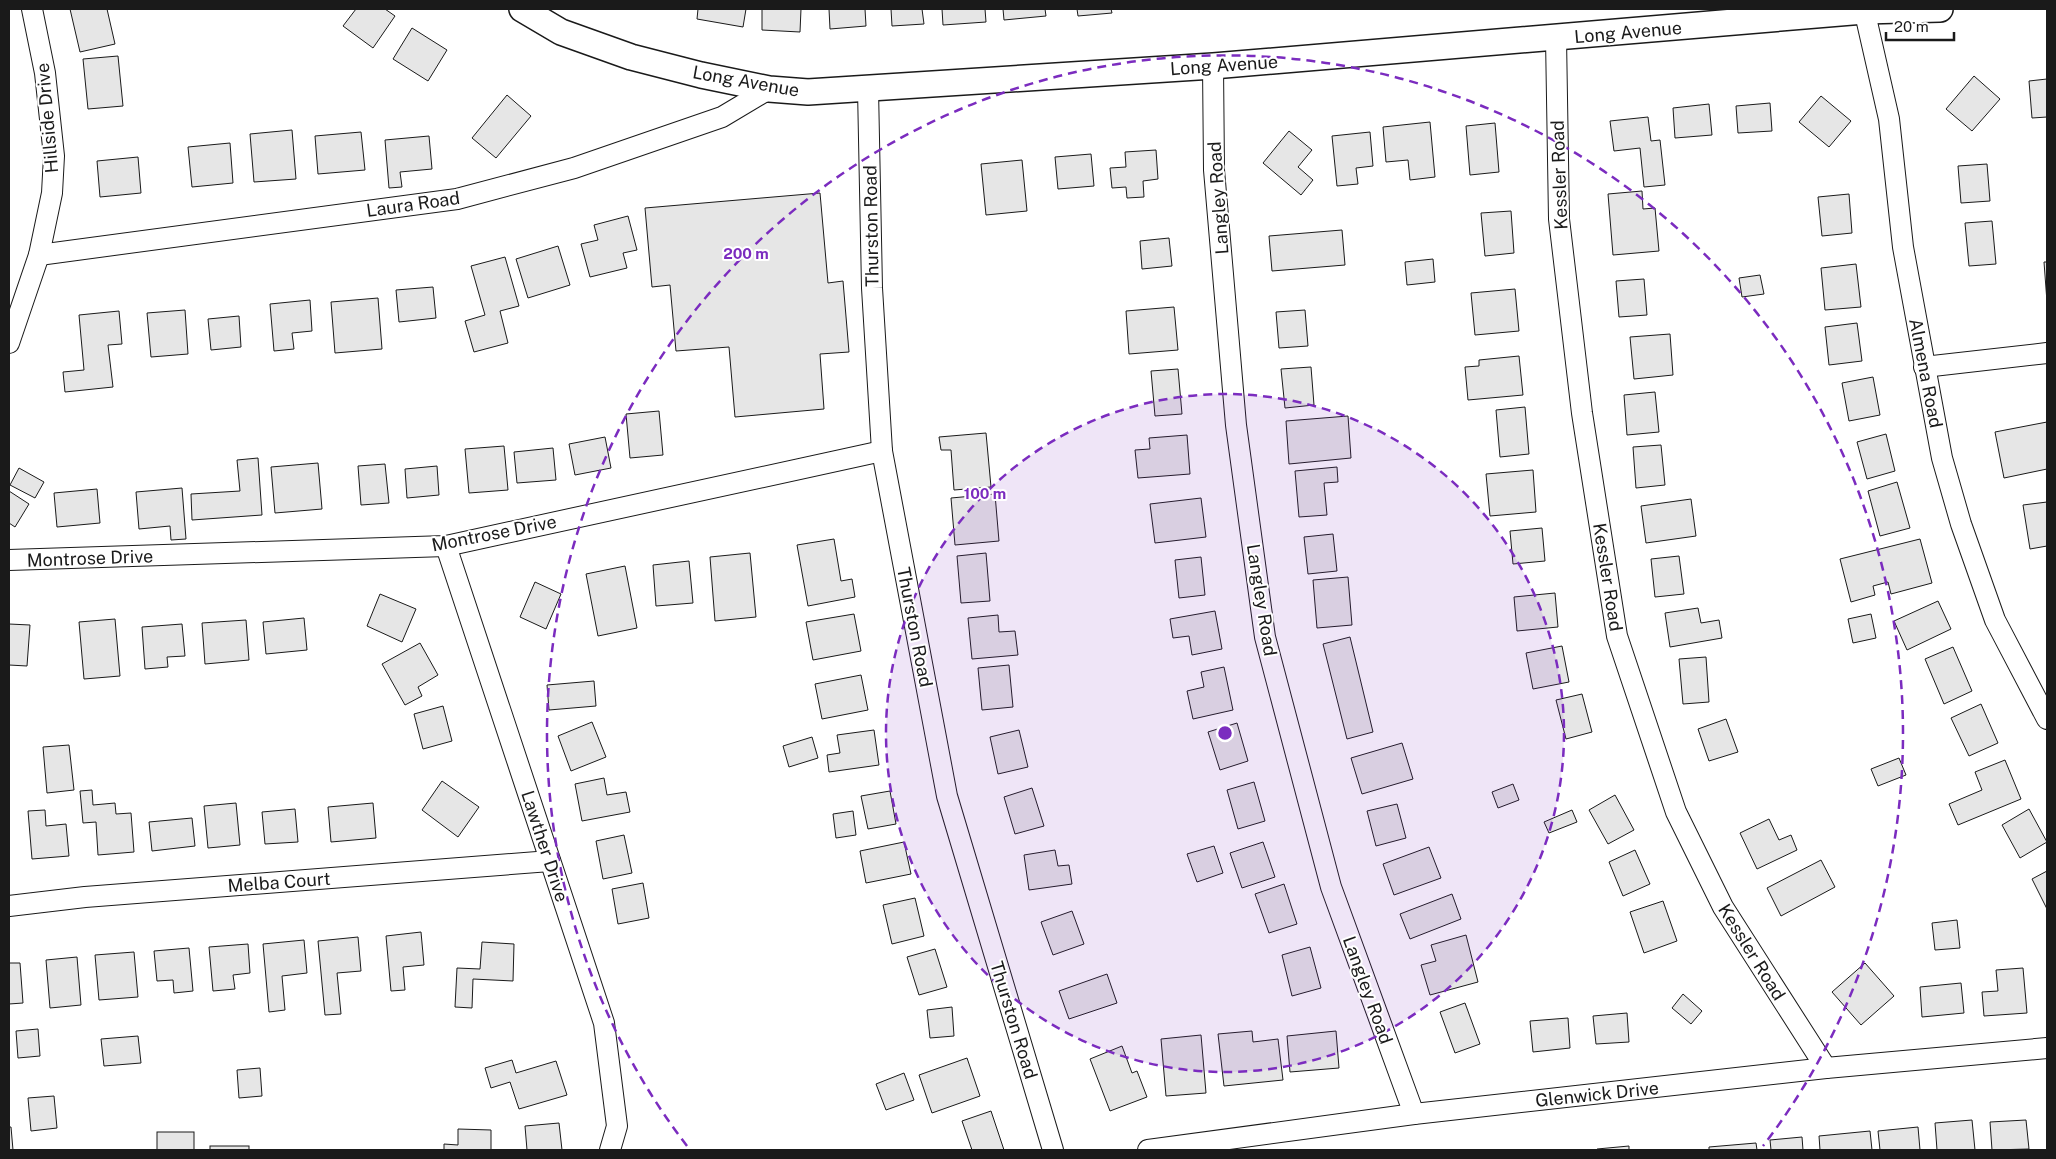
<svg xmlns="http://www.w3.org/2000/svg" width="2056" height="1159" font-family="'Public Sans',sans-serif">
<rect width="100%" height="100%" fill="#fff"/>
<!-- building -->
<g fill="#e6e6e6" stroke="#1a1a1a">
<path d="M70,9H107L115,44L80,52Z"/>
<path d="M356,9H385L395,16L373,48L343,26Z"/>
<path d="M698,9H746L743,27L697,19Z"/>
<path d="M762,9H801L800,32L762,30Z"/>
<path d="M829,9H865L866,26L830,29Z"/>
<path d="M891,9H922L924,24L892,26Z"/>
<path d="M942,9H985L986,22L943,25Z"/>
<path d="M1003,9H1045L1046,16L1004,20Z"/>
<path d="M1077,9H1111L1112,13L1078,16Z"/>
<path d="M412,28L447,50L428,81L393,59Z"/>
<path d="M118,56L123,106L88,109L83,59Z"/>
<path d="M1974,76L2000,99L1972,131L1946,109Z"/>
<path d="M2047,79V117L2032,118L2029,81Z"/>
<path d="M507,95L531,116L496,158L472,138Z"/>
<path d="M1821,96L1851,121L1829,147L1799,122Z"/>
<path d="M1770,103L1772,131L1738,133L1736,106Z"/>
<path d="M1709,104L1712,135L1675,138L1673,108Z"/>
<path d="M1648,117L1651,141L1660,140L1665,185L1644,187L1640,148L1614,151L1610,121Z"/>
<path d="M1430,122L1435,177L1410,180L1408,160L1386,162L1383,127Z"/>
<path d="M1495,123L1499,172L1470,175L1466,126Z"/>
<path d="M292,130L296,179L254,182L250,134Z"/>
<path d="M1289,131L1312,150L1298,167L1313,180L1301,195L1263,163Z"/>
<path d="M361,132L365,170L318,174L315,136Z"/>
<path d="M1370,132L1373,166L1356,168L1358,184L1337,186L1332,136Z"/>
<path d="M429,136L432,169L400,172L402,187L389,188L385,140Z"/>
<path d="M230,143L233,183L192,187L188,147Z"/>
<path d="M1156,150L1158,179L1143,181L1144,197L1127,198L1126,187L1112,188L1110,168L1126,167L1125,152Z"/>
<path d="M1091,154L1094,186L1058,189L1055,157Z"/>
<path d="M138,157L141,193L100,197L97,161Z"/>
<path d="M1022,160L1027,211L986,215L981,164Z"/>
<path d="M1987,164L1990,201L1961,203L1958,166Z"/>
<path d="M1642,191L1643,209L1655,208L1659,251L1613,255L1608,194Z"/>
<path d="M820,193L828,283L843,281L849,352L820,354L824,409L735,417L729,347L676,351L670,285L652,287L645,208Z"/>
<path d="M1849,194L1852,233L1822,236L1818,197Z"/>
<path d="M1511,211L1514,253L1485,256L1481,213Z"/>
<path d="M628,216L637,250L623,253L627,268L590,277L581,244L598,240L594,225Z"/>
<path d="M1992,221L1996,264L1969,266L1965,223Z"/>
<path d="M1342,230L1345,265L1272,271L1269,236Z"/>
<path d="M1169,238L1172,266L1142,269L1140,241Z"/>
<path d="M558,246L570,285L528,298L516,259Z"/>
<path d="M505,257L519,306L500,311L508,343L474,352L465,321L485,315L471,266Z"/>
<path d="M1433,259L1435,282L1407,285L1405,262Z"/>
<path d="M2044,262H2047V302Z"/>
<path d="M1856,264L1861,307L1825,310L1821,268Z"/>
<path d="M1760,275L1764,294L1742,297L1739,278Z"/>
<path d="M1644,279L1647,315L1619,317L1616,281Z"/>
<path d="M433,287L436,318L399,322L396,290Z"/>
<path d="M1515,289L1519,331L1475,335L1471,293Z"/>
<path d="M378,298L382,349L335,353L331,302Z"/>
<path d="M310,300L312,331L292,333L294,349L274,351L270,304Z"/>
<path d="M1174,307L1178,350L1129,354L1126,311Z"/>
<path d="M185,310L188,354L151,357L147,313Z"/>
<path d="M1305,310L1308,346L1279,348L1276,312Z"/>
<path d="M119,311L122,344L108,345L113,387L65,392L63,372L84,370L79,315Z"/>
<path d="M239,316L241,347L211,350L208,319Z"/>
<path d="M1857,323L1862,361L1829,365L1825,327Z"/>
<path d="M1670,334L1673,375L1634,379L1630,337Z"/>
<path d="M1519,356L1523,395L1468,400L1465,367L1479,366V360Z"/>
<path d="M1311,367L1314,405L1285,408L1281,369Z"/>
<path d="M1178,369L1182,414L1155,416L1151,371Z"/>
<path d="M1873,377L1880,415L1849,421L1842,383Z"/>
<path d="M1655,392L1659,432L1627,435L1624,395Z"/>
<path d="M1525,407L1529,454L1500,457L1496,410Z"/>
<path d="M659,411L663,455L630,458L626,414Z"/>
<path d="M1348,416L1351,458L1289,464L1286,421Z"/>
<path d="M2047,422V469L2004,478L1995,432Z"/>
<path d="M986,433L991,487L954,490L951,450H941L939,437Z"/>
<path d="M1886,434L1895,471L1867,479L1857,442Z"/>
<path d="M1187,435L1190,474L1138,478L1135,450L1150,449L1149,438Z"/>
<path d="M605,437L611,468L575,475L569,444Z"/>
<path d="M1661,445L1665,485L1636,488L1633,447Z"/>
<path d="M504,446L508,490L469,493L465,449Z"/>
<path d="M553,448L556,480L517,483L514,452Z"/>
<path d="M258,458L262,515L192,520L191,494L240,491L237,460Z"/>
<path d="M318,463L322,509L275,513L271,467Z"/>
<path d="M385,464L389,503L361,505L358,466Z"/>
<path d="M437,466L439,495L407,498L405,469Z"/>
<path d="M1337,467L1338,482L1324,483L1327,515L1299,517L1295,471Z"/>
<path d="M19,468L44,482L35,498L10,485Z"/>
<path d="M1533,470L1536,512L1490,516L1486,474Z"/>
<path d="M1897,482L1910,528L1880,536L1868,491Z"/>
<path d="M182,488L186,539L171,540L170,526L139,529L136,492Z"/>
<path d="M97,489L100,523L57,527L54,493Z"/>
<path d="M9,491L29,504L15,527L9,523Z"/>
<path d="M995,494L999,541L955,545L951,498Z"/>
<path d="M1201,498L1206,537L1155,543L1150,504Z"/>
<path d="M1691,499L1696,536L1646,543L1641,506Z"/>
<path d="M2047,502V546L2030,549L2023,505Z"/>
<path d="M1542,528L1545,561L1513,564L1510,531Z"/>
<path d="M1333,534L1337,571L1308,574L1304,537Z"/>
<path d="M834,539L841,581L852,579L855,597L808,606L797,545Z"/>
<path d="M1920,539L1932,583L1891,594L1888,582L1873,586L1875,595L1851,602L1840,559Z"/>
<path d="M750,553L756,617L715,621L710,557Z"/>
<path d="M986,553L990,601L961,603L957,556Z"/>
<path d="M1679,556L1684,594L1655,597L1651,559Z"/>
<path d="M1201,557L1205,595L1179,598L1175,560Z"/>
<path d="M689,561L693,603L656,606L653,565Z"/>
<path d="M625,566L637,628L598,636L586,574Z"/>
<path d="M1348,577L1352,625L1317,628L1313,580Z"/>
<path d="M535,582L561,594L546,629L520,617Z"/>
<path d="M1555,593L1558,627L1517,631L1514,597Z"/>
<path d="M380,594L416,609L402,642L367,626Z"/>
<path d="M1938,601L1951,629L1907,650L1894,621Z"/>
<path d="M1698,608L1701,623L1719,620L1722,638L1670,647L1665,613Z"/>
<path d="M1215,611L1222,649L1192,655L1189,636L1173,638L1170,619Z"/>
<path d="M854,614L861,651L813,660L806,622Z"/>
<path d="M1871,614L1876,638L1853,643L1848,619Z"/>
<path d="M998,615L999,632L1015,631L1018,655L972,659L968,618Z"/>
<path d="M304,618L307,650L266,654L263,622Z"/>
<path d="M115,619L120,676L84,679L79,622Z"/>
<path d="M246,620L249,660L205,664L202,623Z"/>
<path d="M9,624L30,625L27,666L9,665Z"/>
<path d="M182,624L185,656L167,657L168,667L145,669L142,627Z"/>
<path d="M1350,637L1373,732L1347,739L1323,644Z"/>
<path d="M420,643L438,675L418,687L422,696L405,705L382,664Z"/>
<path d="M1562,646L1569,682L1533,689L1526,653Z"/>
<path d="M1953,647L1972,691L1944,704L1925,659Z"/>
<path d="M1706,657L1709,702L1683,704L1679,659Z"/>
<path d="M1009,665L1013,707L982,710L978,668Z"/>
<path d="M1224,667L1233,710L1193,719L1187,691L1204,687L1201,672Z"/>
<path d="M861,675L868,710L822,719L815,684Z"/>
<path d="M594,681L596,706L549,710L547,685Z"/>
<path d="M1582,694L1592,732L1566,739L1556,700Z"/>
<path d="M1981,704L1998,743L1969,756L1951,718Z"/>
<path d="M443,706L452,741L423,749L414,714Z"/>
<path d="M1726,719L1738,752L1709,761L1698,729Z"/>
<path d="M592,722L606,757L571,771L558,736Z"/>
<path d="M1237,723L1248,761L1220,770L1208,732Z"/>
<path d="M874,730L879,765L829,772L827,755L840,753L837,735Z"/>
<path d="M1019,730L1028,767L998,774L990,737Z"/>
<path d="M812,737L818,758L789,767L783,746Z"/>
<path d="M1402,743L1413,779L1362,794L1351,758Z"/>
<path d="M69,745L74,790L47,793L43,747Z"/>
<path d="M1899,758L1906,775L1878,786L1871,769Z"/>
<path d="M2005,760L2021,799L1958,825L1949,804L1982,790L1975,772Z"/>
<path d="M604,778L607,795L626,792L630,812L582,821L575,784Z"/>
<path d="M442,781L479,807L458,837L422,810Z"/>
<path d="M1254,782L1265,821L1238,829L1227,790Z"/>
<path d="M1513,784L1519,800L1498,808L1492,792Z"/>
<path d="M1032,788L1044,826L1015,834L1004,797Z"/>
<path d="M92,790L93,805L115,803L116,814L131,813L134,852L98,855L96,822L83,823L80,791Z"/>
<path d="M890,791L896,824L868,829L861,796Z"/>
<path d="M1615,795L1634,830L1608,844L1589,810Z"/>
<path d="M236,803L240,845L208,848L204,806Z"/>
<path d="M373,803L376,838L331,842L328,807Z"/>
<path d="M1397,804L1406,838L1376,846L1367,811Z"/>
<path d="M295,809L298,842L265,844L262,812Z"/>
<path d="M2029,809L2047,842L2020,858L2002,825Z"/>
<path d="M45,810L46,826L66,824L69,856L32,859L28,811Z"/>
<path d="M1572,810L1577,822L1549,833L1544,822Z"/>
<path d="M853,811L856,835L836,838L833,814Z"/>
<path d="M192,818L195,846L152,851L149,822Z"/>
<path d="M1769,819L1779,840L1791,835L1797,850L1757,869L1740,833Z"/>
<path d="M624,835L632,873L603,879L596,841Z"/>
<path d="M904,842L911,874L866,883L860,851Z"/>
<path d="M1263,842L1275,877L1242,888L1230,853Z"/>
<path d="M1214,846L1223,873L1197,882L1187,854Z"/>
<path d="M1429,847L1441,878L1394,895L1383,864Z"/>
<path d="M1055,850L1058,866L1069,865L1072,884L1029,890L1024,855Z"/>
<path d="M1635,850L1650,884L1623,896L1609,862Z"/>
<path d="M1821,860L1835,887L1781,916L1767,888Z"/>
<path d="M2047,871V909L2032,879Z"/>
<path d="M643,883L649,918L618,924L612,889Z"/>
<path d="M1284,884L1297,924L1269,933L1255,894Z"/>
<path d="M1452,894L1461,919L1410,939L1400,914Z"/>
<path d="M915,898L924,936L892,944L883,905Z"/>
<path d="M1663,901L1677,941L1644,953L1630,912Z"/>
<path d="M1072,911L1084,944L1053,955L1041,922Z"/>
<path d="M1957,920L1960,948L1935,950L1932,923Z"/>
<path d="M421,932L424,965L403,967L405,990L391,991L386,936Z"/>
<path d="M1466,935L1478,982L1430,995L1421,965L1436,961L1431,945Z"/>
<path d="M358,937L361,971L337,973L341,1014L325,1015L318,941Z"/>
<path d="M304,940L307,973L282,976L285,1010L269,1012L263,944Z"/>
<path d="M482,942L514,944L513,981L473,979L472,1008L455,1007L457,968L480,969Z"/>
<path d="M248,944L250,973L233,975L235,989L213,991L209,947Z"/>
<path d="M1310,947L1321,988L1292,996L1282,955Z"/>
<path d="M189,948L193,991L174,993L173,980L157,981L154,951Z"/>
<path d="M935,949L947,987L919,995L907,957Z"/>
<path d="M134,952L138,997L99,1000L95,955Z"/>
<path d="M77,957L81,1005L50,1008L46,960Z"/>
<path d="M9,963H20L23,1003L9,1004Z"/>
<path d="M1865,963L1894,996L1861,1025L1832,992Z"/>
<path d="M2023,968L2027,1013L1984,1016L1982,992L1998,991L1996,970Z"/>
<path d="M1107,974L1117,1003L1069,1019L1059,991Z"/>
<path d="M1961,983L1964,1013L1922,1017L1920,987Z"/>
<path d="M1683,994L1702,1011L1691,1024L1672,1008Z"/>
<path d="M1465,1003L1480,1044L1455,1053L1440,1012Z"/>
<path d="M952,1007L954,1036L930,1038L927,1010Z"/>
<path d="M1627,1013L1629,1042L1596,1044L1593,1016Z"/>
<path d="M1568,1018L1570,1048L1533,1052L1530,1021Z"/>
<path d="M38,1029L40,1056L18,1058L16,1031Z"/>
<path d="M1252,1031L1253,1042L1278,1039L1283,1080L1224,1086L1218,1034Z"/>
<path d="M1336,1031L1339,1068L1290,1072L1287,1036Z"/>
<path d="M1201,1035L1206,1093L1166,1096L1161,1039Z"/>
<path d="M138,1036L141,1063L104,1066L101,1039Z"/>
<path d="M1122,1046L1132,1073L1137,1071L1147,1097L1110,1111L1090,1059Z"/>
<path d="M967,1058L980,1096L932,1113L919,1075Z"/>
<path d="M512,1060L516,1073L556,1061L567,1095L519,1109L510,1082L491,1088L485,1068Z"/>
<path d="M260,1068L262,1096L239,1098L237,1070Z"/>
<path d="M904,1073L914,1100L886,1110L876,1084Z"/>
<path d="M54,1096L57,1128L31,1131L28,1098Z"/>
<path d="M991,1111L1004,1150H972L962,1121Z"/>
<path d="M1972,1120L1975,1150H1937L1935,1123Z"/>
<path d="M2026,1120L2029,1149L1992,1150L1990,1122Z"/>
<path d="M559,1123L562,1150H527L525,1126Z"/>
<path d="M9,1127H11L13,1150H9Z"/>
<path d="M1918,1127L1920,1150H1880L1878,1131Z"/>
<path d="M458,1129L491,1130V1150H444V1144L458,1145Z"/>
<path d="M1870,1131L1872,1150H1820L1819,1136Z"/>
<rect x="157" y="1132" width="37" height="18"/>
<path d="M1802,1137L1803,1150H1771L1770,1140Z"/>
<path d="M1756,1143L1757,1150H1709V1147Z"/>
<rect x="210" y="1146" width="39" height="4"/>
<path d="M1629,1146V1150H1597V1149Z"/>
</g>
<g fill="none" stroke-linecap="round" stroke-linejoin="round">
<!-- minor casing -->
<g stroke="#1a1a1a" stroke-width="22">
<g id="minor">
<path d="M1864,9L1889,119L1903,247L1942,458L1961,524L1995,620L2047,719"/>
<path d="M1556,38L1559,219L1582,413L1617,636L1676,812L1723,907L1826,1068"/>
<path d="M1213,66L1214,170L1236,425L1265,637L1331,887L1414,1114"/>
<path d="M868,89L872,288L882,451L947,796L1053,1150"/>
<path d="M39,255L457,199L574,168L722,117L769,89"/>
<path d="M9,343L39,255L52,193L54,156L45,73L32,9"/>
<path d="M1924,367L2047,353"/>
<path d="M446,546L604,1023L617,1126L610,1150"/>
<path d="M9,560L446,546L882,451"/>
<path d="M9,906L85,897L550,861"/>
<path d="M1148,1150L1414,1114L1826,1068L2047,1048"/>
</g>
</g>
<!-- tertiary casing -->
<g stroke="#1a1a1a" stroke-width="28">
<path id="tertiary" d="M522,9L561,32L631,57L701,75L769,89L808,92L1213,66L1864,11L1940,9"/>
</g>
<!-- minor -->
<use href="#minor" stroke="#fff" stroke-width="20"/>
<!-- tertiary -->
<use href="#tertiary" stroke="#fff" stroke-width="25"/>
</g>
<!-- distance rings -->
<circle cx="1225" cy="733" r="339" fill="#7b2cbf" fill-opacity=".12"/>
<g fill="none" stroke="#7b2cbf" stroke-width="2.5" stroke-dasharray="9 6">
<circle cx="1225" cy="733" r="339"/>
<path d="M687 1146A678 678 0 1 1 1763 1146"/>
</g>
<g text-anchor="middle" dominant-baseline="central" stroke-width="4" stroke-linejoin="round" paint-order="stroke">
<!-- street labels -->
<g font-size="18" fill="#1a1a1a" stroke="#fff">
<text transform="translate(1628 32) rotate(-5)">Long Avenue</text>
<text transform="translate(1224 65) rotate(-4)">Long Avenue</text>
<text transform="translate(746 81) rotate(10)">Long Avenue</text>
<text transform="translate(47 118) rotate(-95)">Hillside Drive</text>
<text transform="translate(1559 175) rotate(-92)">Kessler Road</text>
<text transform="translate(1218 198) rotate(-94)">Langley Road</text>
<text transform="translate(413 204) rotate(-8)">Laura Road</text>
<text transform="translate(871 226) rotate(-91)">Thurston Road</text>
<text transform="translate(1926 373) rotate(79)">Almena Road</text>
<text transform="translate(494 533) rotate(-11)">Montrose Drive</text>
<text transform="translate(90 558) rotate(-2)">Montrose Drive</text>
<text transform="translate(1608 577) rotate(81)">Kessler Road</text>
<text transform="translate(1262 600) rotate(81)">Langley Road</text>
<text transform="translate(915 627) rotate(79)">Thurston Road</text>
<text transform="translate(545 846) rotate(72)">Lawther Drive</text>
<text transform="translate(279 882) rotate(-4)">Melba Court</text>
<text transform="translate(1752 952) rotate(58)">Kessler Road</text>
<text transform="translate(1368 990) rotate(70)">Langley Road</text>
<text transform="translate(1014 1020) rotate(73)">Thurston Road</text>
<text transform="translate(1597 1094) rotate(-6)">Glenwick Drive</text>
</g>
</g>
<circle cx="1225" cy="733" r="8" fill="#7b2cbf" stroke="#fff" stroke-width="2.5"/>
<g font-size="15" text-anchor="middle" font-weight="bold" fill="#7b2cbf" stroke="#fff" stroke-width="4" stroke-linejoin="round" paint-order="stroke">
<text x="746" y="259">200 m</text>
<text x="985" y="499">100 m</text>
</g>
<!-- border -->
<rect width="2056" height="1159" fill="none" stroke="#1a1a1a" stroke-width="20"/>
<!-- scale -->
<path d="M1886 32v8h68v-8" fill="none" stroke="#1a1a1a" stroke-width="2.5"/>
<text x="1894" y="32" font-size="15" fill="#1a1a1a" stroke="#ffffff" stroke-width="4" paint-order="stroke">20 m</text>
</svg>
